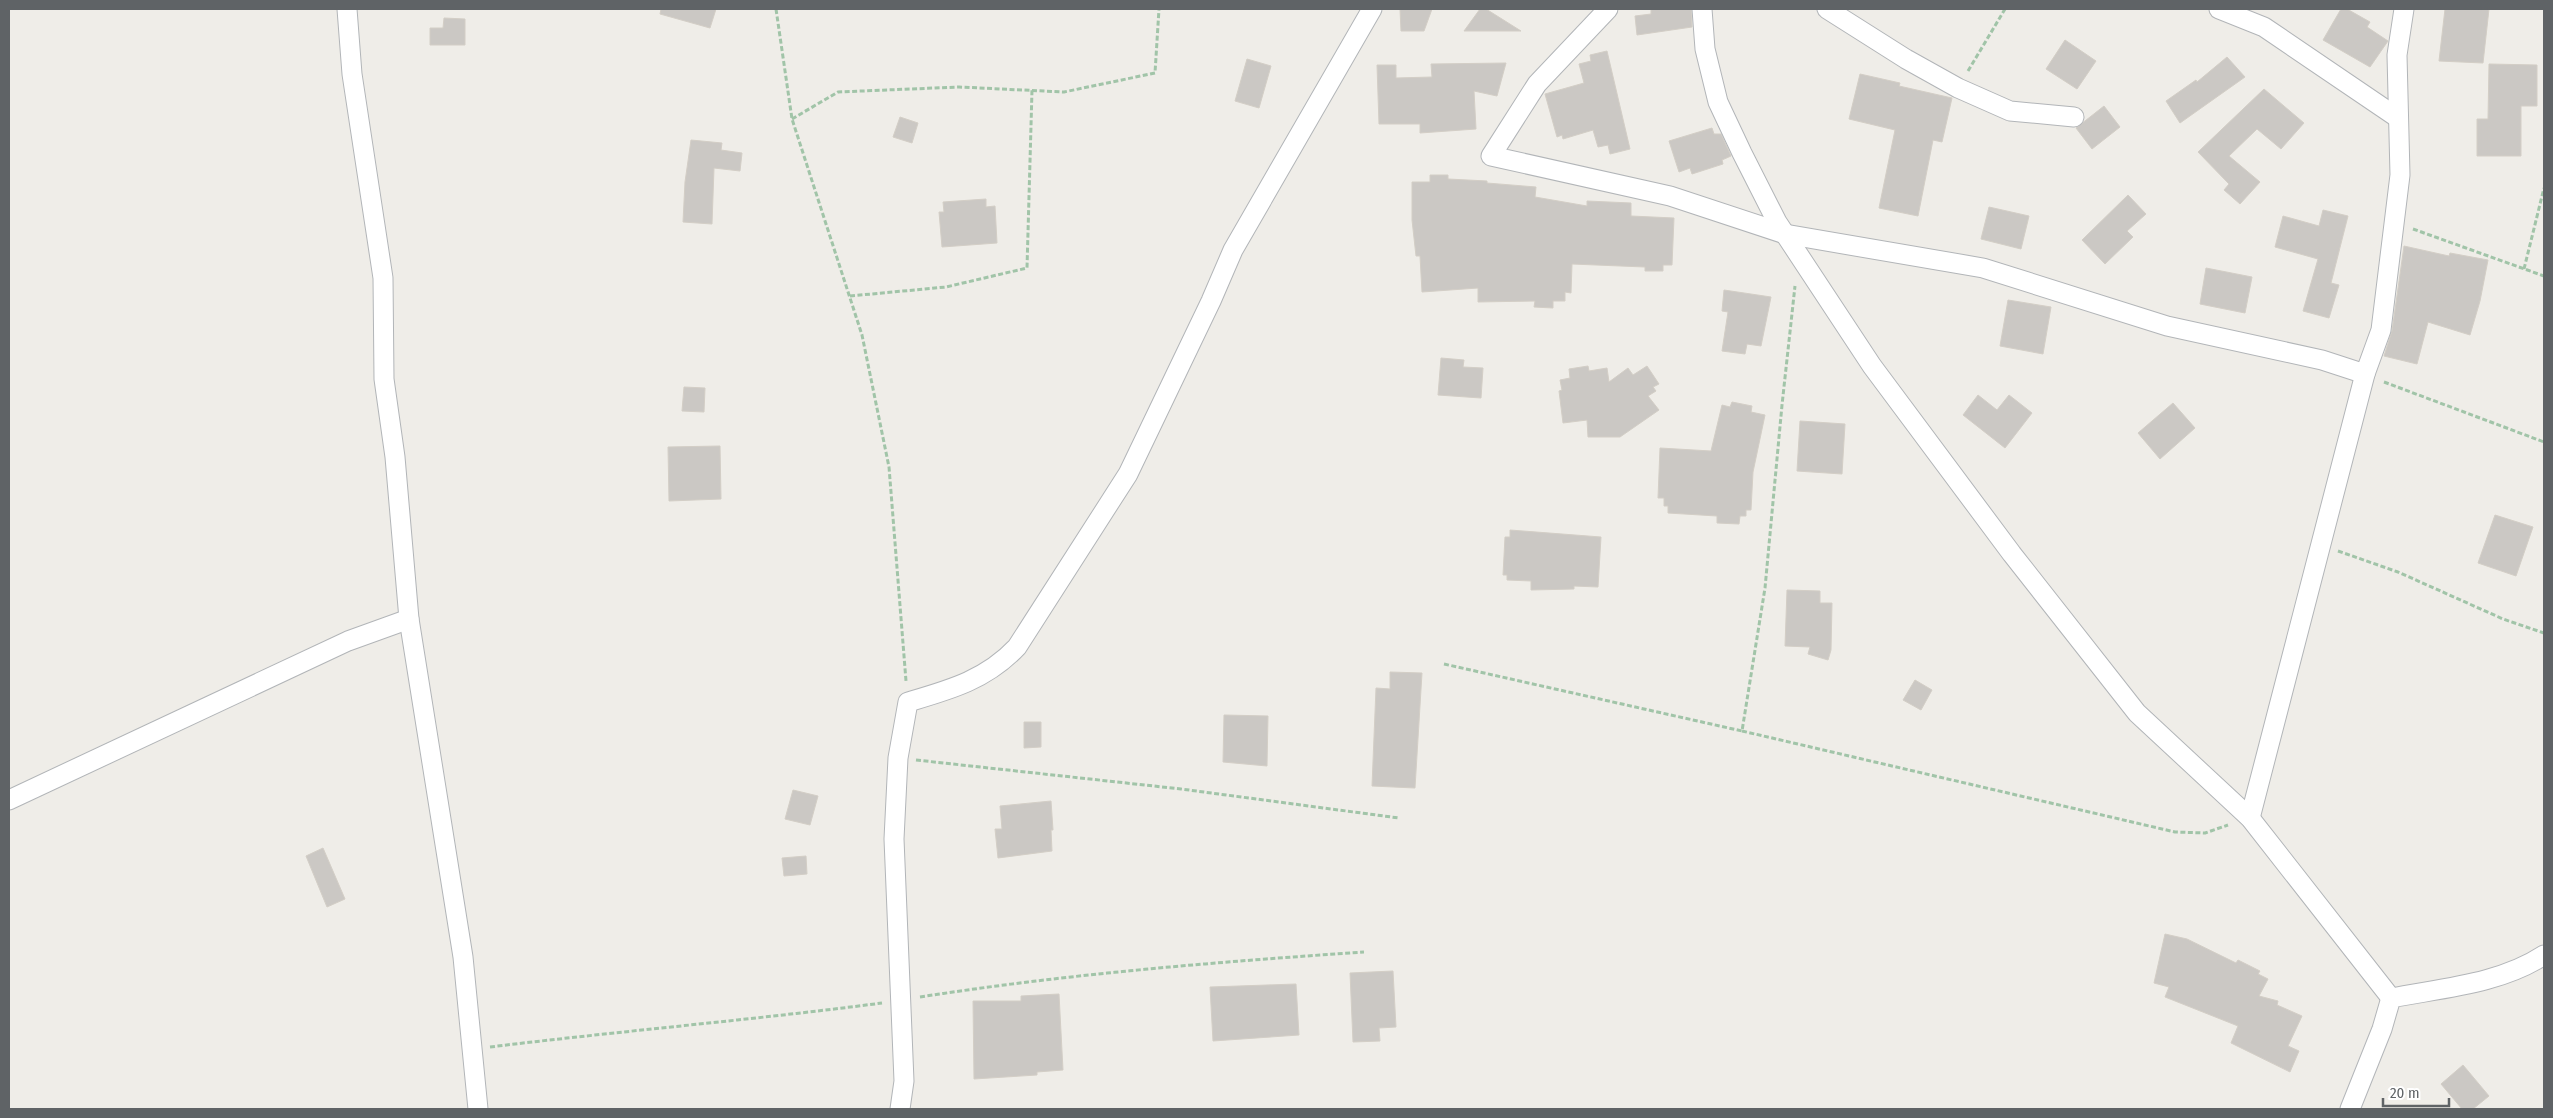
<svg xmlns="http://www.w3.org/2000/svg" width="2553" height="1118" font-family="'Fira Sans Condensed',sans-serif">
<rect width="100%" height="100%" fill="#efede8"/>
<!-- building -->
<g fill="#cbc8c4" stroke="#d3cec6">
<path d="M661,9H716L710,28L660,14Z"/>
<path d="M1400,9H1432L1424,31H1401Z"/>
<path d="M1480,9H1486L1521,31H1464Z"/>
<path d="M1651,9H1691L1692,27L1637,35L1635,16L1651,14Z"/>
<path d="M2341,9H2347L2370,22L2367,27L2388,41L2370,67L2323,40Z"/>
<path d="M2445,9H2489L2483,63L2439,61Z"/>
<path d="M444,18L465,19V45H430V28H443Z"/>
<path d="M2065,40L2096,61L2077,89L2046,69Z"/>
<path d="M1607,51L1630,149L1610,154L1608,145L1598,147L1593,130L1563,139L1562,135L1557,137L1545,94L1584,83L1579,64L1591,61L1590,55Z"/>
<path d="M2227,57L2245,77L2180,123L2166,101L2196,80L2197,82Z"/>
<path d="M1247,59L1271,66L1259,108L1235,101Z"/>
<path d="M1506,63L1497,96L1474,91L1476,129L1420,133V124H1379L1377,65H1396V78L1432,77L1431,64Z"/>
<path d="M2489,64L2537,65V106H2521V156H2477V119H2488Z"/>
<path d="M1860,74L1900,83L1899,86L1952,98L1942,142L1933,140L1918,216L1879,208L1895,130L1849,119Z"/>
<path d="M2264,89L2304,123L2281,149L2257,129L2229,156L2260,182L2240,204L2224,190L2229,184L2198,152Z"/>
<path d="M2104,106L2120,127L2092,149L2076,128Z"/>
<path d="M900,117L918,123L912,143L893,137Z"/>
<path d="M1712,128L1714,134H1721L1731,156L1722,160L1723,164L1692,174L1690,168L1679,172L1669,141Z"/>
<path d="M691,140L722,143L721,150L742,153L740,171L714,168L712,224L683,222L685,182Z"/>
<path d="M1430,175H1448V179L1487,181V183L1536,187L1535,197L1587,206V201L1631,203V216L1674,218L1672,265H1663V271H1645V267L1572,264L1571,293L1565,292V301H1553V308L1534,307L1535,301L1478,302V288L1422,292L1420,256H1416L1412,220V182H1430Z"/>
<path d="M2128,195L2146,214L2127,231L2133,237L2105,264L2082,240Z"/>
<path d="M986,199V207L995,206L997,243L942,247L939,212H944L943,202Z"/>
<path d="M1989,207L2029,216L2021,249L1981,239Z"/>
<path d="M2323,210L2348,216L2331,283L2339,285L2329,318L2303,311L2318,259L2275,247L2283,216L2319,226Z"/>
<path d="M2404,246L2449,256L2450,253L2488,260L2480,301L2470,335L2428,322L2417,364L2384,356L2392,331Z"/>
<path d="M2206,268L2252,277L2245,313L2200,304Z"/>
<path d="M1724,290L1771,297L1761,346L1747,344L1745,354L1722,351L1728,312L1722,311Z"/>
<path d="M2008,300L2051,307L2043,354L2000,346Z"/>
<path d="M1441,358L1464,360L1463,367L1483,368L1481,398L1438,395Z"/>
<path d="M1588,366L1589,371L1607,368L1609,382L1628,368L1633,375L1647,366L1659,384L1653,387L1656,391L1648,396L1659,410L1620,437H1588L1587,420L1563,423L1559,391L1562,390L1560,380L1570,378L1569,369Z"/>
<path d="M684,387L705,388L704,412L682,411Z"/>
<path d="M1978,395L1997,410L2009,395L2032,413L2005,448L1963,415Z"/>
<path d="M1732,402L1752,406L1751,412L1765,415L1753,472L1751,510H1746V516H1740L1739,524L1717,523V516L1668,513V506H1664V498H1658L1660,448L1711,451L1722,405L1730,407Z"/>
<path d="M2173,403L2195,428L2160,459L2138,433Z"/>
<path d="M1800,421L1845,424L1842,474L1797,471Z"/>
<path d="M720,446L721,499L669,501L668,447Z"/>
<path d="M2495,515L2533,527L2516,576L2478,563Z"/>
<path d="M1510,530L1601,537L1598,587L1574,586V589L1531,590V581L1507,580V575H1503L1505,537H1510Z"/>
<path d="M1787,590L1820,591V603H1832L1831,650L1828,660L1808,654L1810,647L1785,646Z"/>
<path d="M1390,672L1422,673L1415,788L1372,786L1376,688L1390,689Z"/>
<path d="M1915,680L1932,690L1921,710L1903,700Z"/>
<path d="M1224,715L1268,716L1267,766L1223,762Z"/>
<path d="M1024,722H1041V747L1024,748Z"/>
<path d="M793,790L818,796L810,825L785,819Z"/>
<path d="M1051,801L1053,830H1051L1052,851L998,858L995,829H1002L1000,806Z"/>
<path d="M323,848L345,899L327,907L306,856Z"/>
<path d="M806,856L807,874L784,876L782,858Z"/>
<path d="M2165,934L2187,939L2236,963L2238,960L2260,971L2258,974L2268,979L2259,996L2278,1001L2277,1005L2302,1016L2288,1046L2299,1051L2290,1072L2231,1043L2238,1026L2165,997L2169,987L2154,983Z"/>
<path d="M1393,971L1396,1027L1379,1028L1380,1041L1353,1042L1350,973Z"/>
<path d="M1296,984L1299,1035L1213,1041L1210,987Z"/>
<path d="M1059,994L1063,1070L1037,1072V1075L974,1079L973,1001H1021V996Z"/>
<path d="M2463,1065L2489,1096L2473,1109H2462L2441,1084Z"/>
</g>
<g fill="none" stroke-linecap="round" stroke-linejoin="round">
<!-- street casing -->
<g stroke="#b2b5b8" stroke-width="21">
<g id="street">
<path d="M347,9L352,74L383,278L384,379L395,457L409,619L463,957L478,1109"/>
<path d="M1608,9L1537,84L1491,156L1670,196L1785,234L1983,268L2167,326L2322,360L2365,374"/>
<path d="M1702,9L1705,49L1718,102L1742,153L1777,222L1872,366L2012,554L2137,713L2250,818L2391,998"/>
<path d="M1827,9L1906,59L1958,88L2010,111L2074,117"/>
<path d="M2219,9L2264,27L2398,118"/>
<path d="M9,800L348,641L409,619"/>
<path d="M2250,818L2365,374L2381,330L2400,175L2397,55L2404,9"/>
<path d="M900,1109L904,1081L894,839L898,758L908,702C949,690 986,680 1017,647L1128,474L1211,301L1233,250L1372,9"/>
<path d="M2350,1109L2382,1029L2391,998C2442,988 2500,984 2544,955"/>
</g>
</g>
<!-- path -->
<g stroke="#a1c4a8" stroke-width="3" stroke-dasharray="5 2.5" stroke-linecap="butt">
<path d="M776,9L792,119L862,335L889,467L906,681"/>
<path d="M1968,71L2005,9"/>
<path d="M792,119L838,92L959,87L1064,92L1155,73L1159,9"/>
<path d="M2413,229L2544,276"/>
<path d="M2524,269L2544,188"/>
<path d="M850,296L946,287L1027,268L1032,90"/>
<path d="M2384,382L2544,442"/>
<path d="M2338,551L2398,572L2503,619L2544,633"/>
<path d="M1444,664L1742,731L1765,588L1782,405L1795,286"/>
<path d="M1742,731L2175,832L2205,833L2228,825"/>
<path d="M916,760L1181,789L1399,818"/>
<path d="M920,997C1067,974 1216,962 1364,952"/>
<path d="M490,1047C621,1031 752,1020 882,1003"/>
</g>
<!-- street -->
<use href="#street" stroke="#fff" stroke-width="19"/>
</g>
<!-- border -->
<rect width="2553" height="1118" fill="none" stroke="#5f6366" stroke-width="20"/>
<!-- scale -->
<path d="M2383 1098v8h66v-8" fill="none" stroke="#5f6366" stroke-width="2.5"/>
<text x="2390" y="1098" font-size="15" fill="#5f6366" stroke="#ffffff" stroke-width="4" paint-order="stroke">20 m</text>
</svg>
